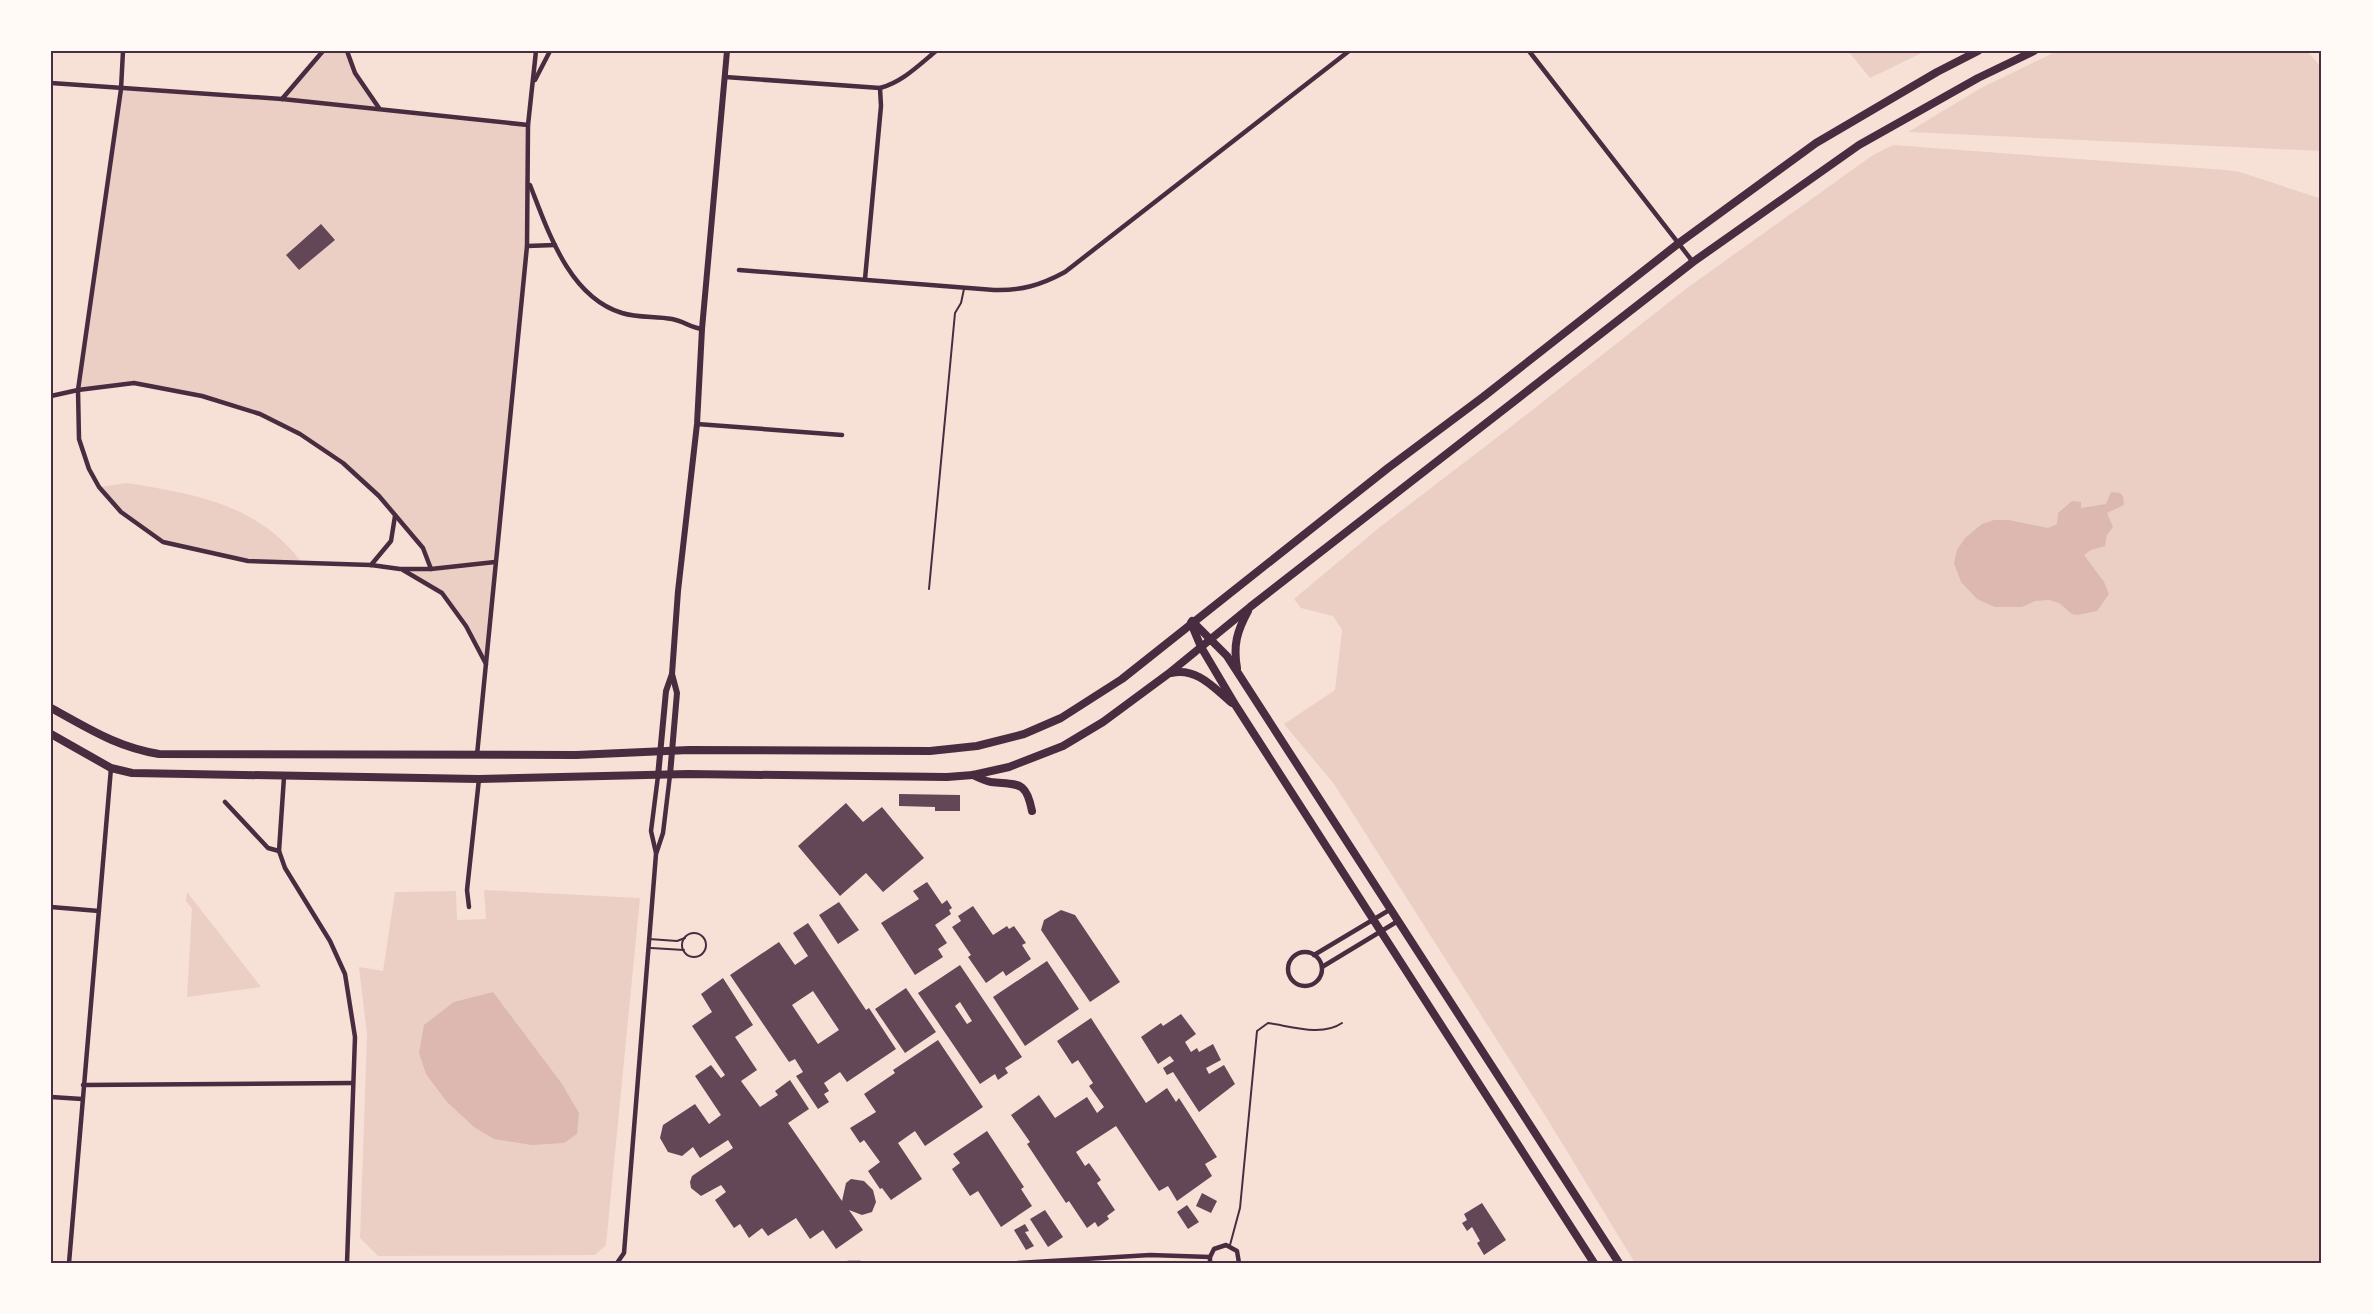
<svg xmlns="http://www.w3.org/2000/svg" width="2373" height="1314" font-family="'Golos Text',sans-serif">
<rect width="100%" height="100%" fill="#f7e1d7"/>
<!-- green -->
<g fill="#ebcfc5">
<path d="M323,51H347L355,73L379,108L528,125L527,246L487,666L466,626L442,593L400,569H430L423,548L379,497L343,463L300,434L260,414L202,396L134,383L78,390L121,89L282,99Z"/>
<path d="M1848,51H1926L1870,78Z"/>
<path d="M2057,51H2307L2322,68V151L1908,132L1981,88Z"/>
<path d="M1893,145L2226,170L2240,172L2322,199V1263H1635L1546,1117L1334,784L1284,724L1335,690L1342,630L1333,616L1301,608L1294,599L1380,527L1508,429L1687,288L1873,155Z"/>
<path d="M127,483C195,494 258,504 302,563L248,561L163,542L121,512L99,487Z"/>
<path d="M484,890L640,898L606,1245L595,1255L378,1256L360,1238L367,1035L359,967L383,971L395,892L456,891L457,920L486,919Z"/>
<path d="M187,892L261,987L187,997L192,909L186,901Z"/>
</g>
<!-- water -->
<g fill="#dcb8b0">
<path d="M2111,492L2120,493L2123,496L2124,505L2107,513L2113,527L2107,535L2105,546L2091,550L2084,555L2104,582L2109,594L2097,611L2078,615L2072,614L2059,603L2049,600L2035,601L2022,607H1995L1977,599L1961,582L1954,563L1957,550L1965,538L1982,524L1994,520H2009L2048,528L2057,524L2058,513L2072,501L2081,502V508L2106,504Z"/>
<path d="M493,992L562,1084L579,1113L577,1134L564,1143L532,1145L494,1139L474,1127L447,1102L426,1074L419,1053L424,1025L454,1002Z"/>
</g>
<!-- building -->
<g fill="#644757" fill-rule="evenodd">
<path d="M321,224L335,240L299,270L286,255Z"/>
<path d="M899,794L960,795V811H935V807L899,806Z"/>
<path d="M846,803L863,822L882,807L924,858L883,892L866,873L840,896L798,846Z"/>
<path d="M927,882L942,904L947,900L952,908L949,910L951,914L935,925L947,943L938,949L943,957L915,975L881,923L919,899L913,891Z"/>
<path d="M839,902L859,930L838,944L819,915Z"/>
<path d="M973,906L993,935L1007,926L1009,929L1014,926L1026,943L1022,945L1031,959L1006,976L1003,971L986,983L968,957L971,955L952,927L961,921L958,916Z"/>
<path d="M1061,910L1075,915L1120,982L1090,1002L1041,930L1044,920Z"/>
<path d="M808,923L866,1010L869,1008L896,1049L847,1082L840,1072L824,1083L829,1091L824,1094L829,1102L818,1109L796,1076L803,1072L795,1059L789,1062L730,975L779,942L795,965L808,956L793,933ZM813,991L839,1030L818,1044L792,1005Z"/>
<path d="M1047,961L1079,1009L1025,1046L993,997Z"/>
<path d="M960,965L1022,1057L1005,1068L1008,1073L998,1080L995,1074L980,1084L918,993ZM960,1002L972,1021L967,1024L955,1006Z"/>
<path d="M723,978L753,1025L735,1037L757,1070L741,1081L760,1107L778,1095L775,1091L790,1080L809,1109L788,1123L842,1201L846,1183L851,1179L864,1181L873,1190L876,1202L872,1212L862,1215L849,1210L863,1230L836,1249L823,1230L810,1239L796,1218L768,1236L762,1228L749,1238L740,1224L734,1228L715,1200L726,1192L721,1185L701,1196L691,1188L690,1182L692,1176L733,1148L728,1140L700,1158L693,1147L682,1156L668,1152L660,1138L663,1125L695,1104L709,1124L721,1115L695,1076L711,1065L721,1078L725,1075L692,1026L712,1012L701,994Z"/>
<path d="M906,988L936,1032L905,1053L875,1009Z"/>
<path d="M1181,1014L1196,1034L1185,1042L1191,1052L1197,1048L1199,1052L1213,1044L1221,1060L1206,1068L1209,1074L1224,1065L1235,1084L1199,1112L1173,1072L1167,1075L1163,1068L1174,1061L1170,1056L1158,1064L1141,1037L1161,1023L1163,1026Z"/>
<path d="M1091,1018L1146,1103L1167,1088L1176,1102L1179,1098L1217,1157L1205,1164L1212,1176L1177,1201L1168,1186L1159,1191L1116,1126L1076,1152L1085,1166L1089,1163L1101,1180L1097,1183L1115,1210L1107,1216L1109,1219L1098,1227L1095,1222L1087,1228L1069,1201L1066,1203L1027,1144L1030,1142L1011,1115L1039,1095L1055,1118L1087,1097L1097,1113L1104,1107L1089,1086L1093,1083L1078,1060L1072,1064L1057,1041Z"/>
<path d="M938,1040L983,1107L925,1146L915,1131L898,1143L922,1179L891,1200L882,1188L880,1189L868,1171L880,1162L864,1140L860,1143L850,1128L876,1112L864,1094L895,1073L893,1070Z"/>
<path d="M987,1131L1024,1187L1021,1189L1032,1206L1001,1227L978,1191L970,1196L952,1169L960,1163L953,1154Z"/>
<path d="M1202,1193L1217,1201L1211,1213L1196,1206Z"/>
<path d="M1482,1203L1506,1240L1484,1255L1477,1243L1480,1241L1472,1227L1467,1231L1462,1223L1467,1220L1464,1214Z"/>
<path d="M1187,1205L1199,1222L1188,1229L1177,1212Z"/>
<path d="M1045,1210L1063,1237L1048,1247L1030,1219Z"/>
<path d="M1025,1224L1029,1231L1025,1232L1034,1246L1026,1250L1014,1230Z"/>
</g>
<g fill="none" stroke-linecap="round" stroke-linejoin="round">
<!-- service -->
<g stroke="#4a2c40" stroke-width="2">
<path d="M929,589L955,313L961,303L964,289"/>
<circle cx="694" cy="945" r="12"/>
<path d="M649,939L677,941L685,938"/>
<path d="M651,948L684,950"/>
<path d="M1230,1245L1240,1208L1257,1031L1268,1023C1290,1026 1322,1037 1342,1023"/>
</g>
<!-- minor -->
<g stroke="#4a2c40" stroke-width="4.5">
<path d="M123,51L121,89L78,390L79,439L89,469L99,487L121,512L163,542L248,561L371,565L400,569H431L495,562"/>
<path d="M347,51L355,73L379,108"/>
<path d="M1529,51L1693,262"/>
<path d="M725,77L880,88C902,82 918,66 936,51"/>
<path d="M535,80L550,51"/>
<path d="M51,83L282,99L528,125"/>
<path d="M282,99L323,51"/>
<path d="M530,185C548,231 569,297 622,313C638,318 655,316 672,319C683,321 692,328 702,329"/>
<path d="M527,246L555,245"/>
<path d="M739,270L994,290C1021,291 1041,285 1065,272L1349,51"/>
<path d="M865,279L881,106L880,88"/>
<path d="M51,396L78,390L134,383L202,396L260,414L300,434L343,463L379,496L423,548L431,569"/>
<path d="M697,424L842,435"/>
<path d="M371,565L391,541L395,516"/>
<path d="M403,570L442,593L466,626L486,664"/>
<path d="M477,755L527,246L528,125L536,51"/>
<path d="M284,777L279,851L285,868L330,941L345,974L355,1037L347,1263"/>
<path d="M225,802L268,848L279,851"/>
<path d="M656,853L651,831L658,776"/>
<path d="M51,907L99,911"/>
<path d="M469,907L467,890L479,779"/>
<circle cx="1305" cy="969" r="17"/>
<path d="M1314,955L1391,909"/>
<path d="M1322,967L1398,921"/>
<path d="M83,1085L353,1083"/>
<path d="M51,1097L82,1099"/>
<path d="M69,1263L111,768"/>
<path d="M617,1263L624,1253L656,854L663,833L670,775"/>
<path d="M848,1263H860"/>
<path d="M1018,1263L1150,1255L1210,1257"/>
<path d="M1210,1263V1257L1214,1249L1226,1245L1237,1251L1239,1263"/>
</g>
<!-- tertiary -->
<g stroke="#4a2c40" stroke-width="6">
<path d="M670,775L677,693L672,674"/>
<path d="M658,776L666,691L672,674L678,591L697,424L702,329L727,51"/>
</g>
<!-- primary -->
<g stroke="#4a2c40" stroke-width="8">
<path d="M1192,621L1227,656L1619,1263"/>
<path d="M1191,623L1201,647L1236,706L1594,1263"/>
<path d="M1237,668C1233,645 1237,631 1248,611"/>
<path d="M1171,673C1197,667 1214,688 1232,703"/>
<path d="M51,708C88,728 116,747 159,754L576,755L689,750L930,751L977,746L1024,734L1061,718L1122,679L1388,468L1483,397L1679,243L1816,143L1937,72L1978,51"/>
<path d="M51,734L111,768L132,773L479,779L688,774L947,777L973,775L1009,767L1063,746L1103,722L1168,674L1250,607L1693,262L1859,145L1978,78L2034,51"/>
<path d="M973,775C979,778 985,781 991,782C1018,785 1026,780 1032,811"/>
</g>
</g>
<!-- border -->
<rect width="2373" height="1314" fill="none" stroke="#fffaf5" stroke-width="105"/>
<rect x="52" y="52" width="2268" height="1210" fill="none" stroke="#4a2c40" stroke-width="2"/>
</svg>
